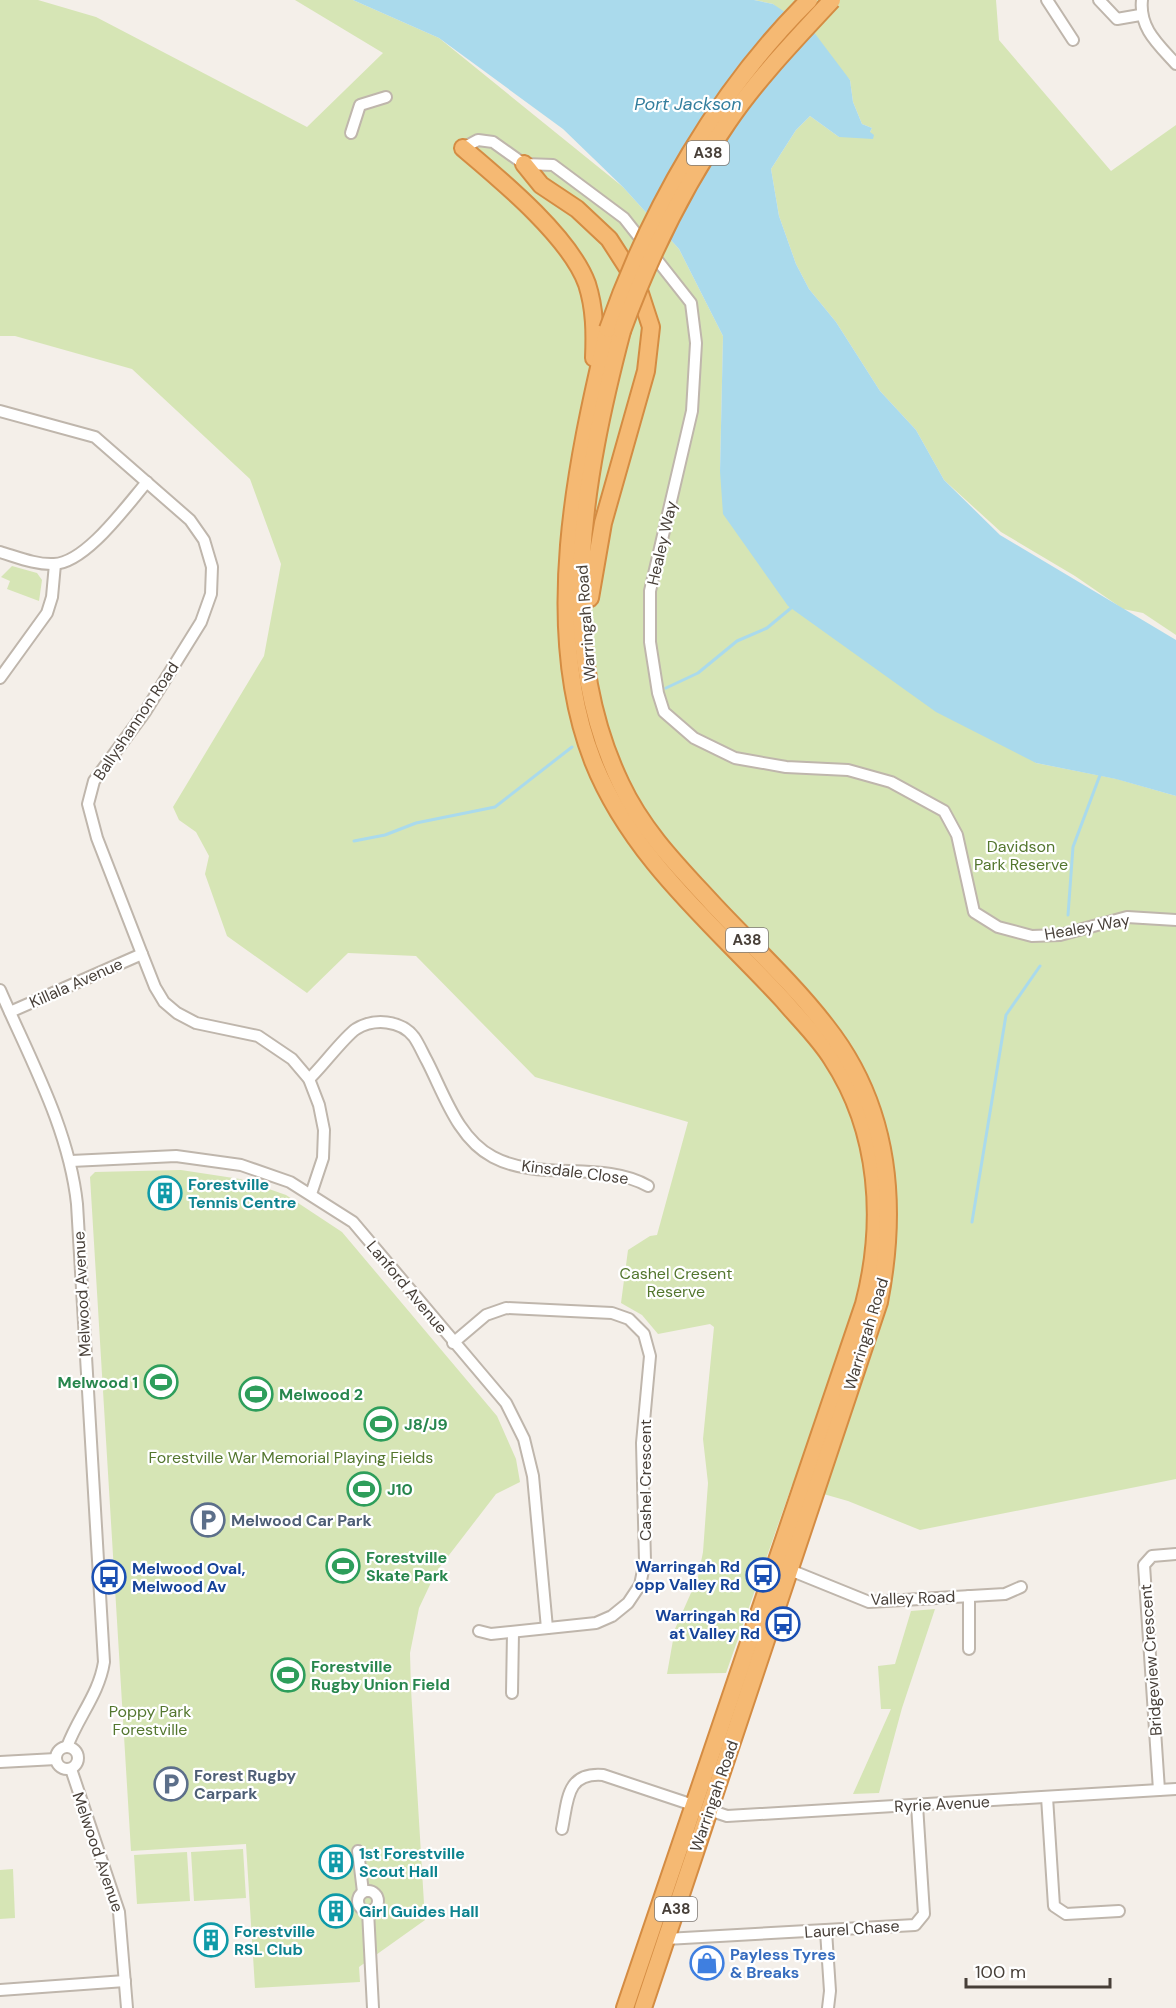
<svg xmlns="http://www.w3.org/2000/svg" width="1176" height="2008" font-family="'DM Sans',sans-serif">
<rect width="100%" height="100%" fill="#f4efe9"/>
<!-- green -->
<g fill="#d6e5b5">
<path d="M0,0H38L96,17L307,127L383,53L295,0H353L439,38L623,187L679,249L723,336L720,471L1036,763L1117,779L1176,796V1479L920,1530L848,1501L792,1485L726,1673L667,1674L675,1629L698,1577L703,1552L708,1483L703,1439L714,1327L710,1324L658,1334L642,1315L621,1303L628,1250L650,1236L657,1235L688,1122L535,1077L416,956L348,953L307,993L227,936L205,874L209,856L196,832L179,820L173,807L264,656L281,564L250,479L132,369L15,336H0Z"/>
<path d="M754,0H996L999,40L1111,171L1176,125V635L1143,613L1123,609L1075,576L1001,532L944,480L916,430L880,391L836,322L809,289L796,264L779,216L771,169L796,130L810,116L839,137L870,132L872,128L862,124L853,102L850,80L773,4Z"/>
<path d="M12,566L37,573L42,580L39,601L7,589L10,581L1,577Z"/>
<path d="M181,1170L240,1179L286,1195L342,1232L497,1416L516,1459L520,1482L496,1494L436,1572L419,1608L410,1653L411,1689L425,1920L359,1967L360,1982L255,1988L246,1844L131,1851L90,1177L95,1172Z"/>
<path d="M935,1609L902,1708L879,1793L853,1794L891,1709H881L878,1666L895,1664L911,1611Z"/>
<path d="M243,1849L246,1898L194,1901L191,1852Z"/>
<path d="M187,1852L190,1901L137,1904L134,1855Z"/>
<path d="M13,1869L15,1918L0,1919V1870Z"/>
</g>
<!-- water -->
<path fill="#aadaec" d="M353,0H754L773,4L813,31L850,80L853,102L862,124L872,128L870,132L874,135L873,139L839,137L810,116L796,130L771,169L779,216L796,264L809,289L836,322L880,391L916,430L944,480L1000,535L1176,640V796L1116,779L1036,763L936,712L788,606L723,514L720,471L723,336L679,249L623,187L563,129L439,38Z"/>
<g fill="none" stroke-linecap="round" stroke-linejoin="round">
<!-- stream -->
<g stroke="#aadaec" stroke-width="3">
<path d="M666,688L698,673L737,641L767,628L791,608"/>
<path d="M354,841L385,835L416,823L495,807L572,747"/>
<path d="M1068,915L1073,847L1100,775"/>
<path d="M972,1222L1006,1015L1040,966"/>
</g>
<!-- minor casing -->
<g stroke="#bfb6ac" stroke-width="14">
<g id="minor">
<path d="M1047,0L1073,40"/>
<path d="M1099,0L1117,19L1140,15"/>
<path d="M1142,0C1139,28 1158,44 1176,64"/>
<path d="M351,133L360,105L386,97"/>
<path d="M463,148L478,140L493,142L524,164L553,165L624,218L691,303L696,343L692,411L650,591V642L658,693L664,712L694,738L735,758L786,767L848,770L891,782L944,811L957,835L974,912L998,927L1032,936L1060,935L1127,917L1176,920"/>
<path d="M0,411L95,437L190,520L204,540L212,567L211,594L201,622L145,712L94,781L88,804L97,838L142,954L155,987L164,1002L177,1013L196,1023L258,1036L292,1059L309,1079L319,1105L324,1130L323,1158L311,1194"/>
<path d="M0,552C17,557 36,565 54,564C86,563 127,505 147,482"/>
<path d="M0,678L47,613L52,597L55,564"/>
<path d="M0,990C30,1059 69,1129 77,1204L104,1662C99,1694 78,1717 67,1747"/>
<path d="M10,1012L142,954"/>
<path d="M309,1079C322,1067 344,1037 356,1029C374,1018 401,1020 414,1037C419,1044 423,1054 427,1061C444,1094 458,1139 493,1157C540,1182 602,1160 648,1186"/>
<path d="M71,1161L176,1156L241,1165L290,1182L353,1222L506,1403L524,1439L533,1476L547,1628"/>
<path d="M453,1343L486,1315L506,1308L612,1313L629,1319L644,1334L650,1356L642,1443L645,1561L640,1585L628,1603L612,1616L596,1623L491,1634L479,1631"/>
<path d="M790,1570L869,1602L1005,1594L1021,1587"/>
<path d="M969,1596V1649"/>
<path d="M512,1693L513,1632"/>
<circle cx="67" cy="1758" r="11"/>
<path d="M0,1762L56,1759"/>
<path d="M71,1769L119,1912L127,2008"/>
<path d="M1159,1790L1144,1565L1152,1556L1176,1554"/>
<path d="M1047,1797L1054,1906L1066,1914L1119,1911"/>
<path d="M709,1810L727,1816L1176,1789"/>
<path d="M562,1829C568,1800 566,1772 603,1775L693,1805"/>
<path d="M358,1851L363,1892"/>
<circle cx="368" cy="1901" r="10"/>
<path d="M368,1911L373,2008"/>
<path d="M826,1931L830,1991L828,2008"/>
<path d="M666,1939L915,1925L924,1914L917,1805"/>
<path d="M0,1990L125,1981"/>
</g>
</g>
<!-- highway casing -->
<g stroke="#d48c43" stroke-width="20">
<g id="highway">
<path d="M463,148C501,180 570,237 587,284C595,309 595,333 594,358"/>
<path d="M524,164L541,185L577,209L609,239L636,281L651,327L646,371L603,523L590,598"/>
<path d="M608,329C576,463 541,628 593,761C632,859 715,926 784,1001C800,1020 819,1038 832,1059C880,1132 885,1223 864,1304L625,2008"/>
<path d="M622,331C584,476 553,643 621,784C643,831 678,866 712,903C750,944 792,982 826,1026C890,1107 898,1204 879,1302L643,2008"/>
</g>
</g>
<!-- minor -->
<use href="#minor" stroke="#fff" stroke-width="10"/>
<!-- highway -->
<use href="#highway" stroke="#f5b973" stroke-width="16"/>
<!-- highway-bridge casing -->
<g stroke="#d48c43" stroke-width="20" stroke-linecap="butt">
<g id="highway-bridge">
<path d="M608,329C650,209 718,90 809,0"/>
<path d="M622,331C649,257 683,187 728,122C758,78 796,39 832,0"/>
</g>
</g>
<!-- highway-bridge -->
<use href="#highway-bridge" stroke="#f5b973" stroke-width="16"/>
</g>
<!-- icons -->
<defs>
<g id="building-ring" transform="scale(1.725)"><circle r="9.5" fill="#fff" stroke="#0f9aa8" stroke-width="1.5"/><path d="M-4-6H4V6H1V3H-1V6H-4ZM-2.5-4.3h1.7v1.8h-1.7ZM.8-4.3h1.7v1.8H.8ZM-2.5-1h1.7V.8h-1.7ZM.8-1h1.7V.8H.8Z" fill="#0f9aa8"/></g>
<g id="stadium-ring" transform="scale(1.725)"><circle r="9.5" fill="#fff" stroke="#2e9e5b" stroke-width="1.5"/><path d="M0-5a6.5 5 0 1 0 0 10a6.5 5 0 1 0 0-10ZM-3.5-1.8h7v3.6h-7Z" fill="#2e9e5b"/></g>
<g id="parking-ring" transform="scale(1.725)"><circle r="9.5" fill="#fff" stroke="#5c6f8a" stroke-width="1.5"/><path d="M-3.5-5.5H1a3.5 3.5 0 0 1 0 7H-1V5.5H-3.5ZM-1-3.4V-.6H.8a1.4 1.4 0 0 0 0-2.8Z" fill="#5c6f8a"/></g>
<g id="bus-ring" transform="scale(1.725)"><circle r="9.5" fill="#fff" stroke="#1a4fb4" stroke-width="1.5"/><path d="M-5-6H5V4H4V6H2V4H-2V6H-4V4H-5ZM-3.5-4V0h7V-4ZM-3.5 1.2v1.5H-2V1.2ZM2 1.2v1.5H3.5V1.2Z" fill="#1a4fb4"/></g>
<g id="shop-ring" transform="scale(1.725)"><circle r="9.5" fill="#fff" stroke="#3f7fe0" stroke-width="1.5"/><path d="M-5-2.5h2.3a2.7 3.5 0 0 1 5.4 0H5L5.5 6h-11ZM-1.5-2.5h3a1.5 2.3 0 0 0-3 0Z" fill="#3f7fe0"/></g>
</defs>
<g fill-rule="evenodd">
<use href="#building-ring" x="165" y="1193"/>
<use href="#stadium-ring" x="161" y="1382"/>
<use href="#stadium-ring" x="256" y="1394"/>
<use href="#stadium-ring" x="381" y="1424"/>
<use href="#stadium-ring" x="364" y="1489"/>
<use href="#parking-ring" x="208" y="1520"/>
<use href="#stadium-ring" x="343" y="1566"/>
<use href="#bus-ring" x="763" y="1575"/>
<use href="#bus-ring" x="109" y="1577"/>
<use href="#bus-ring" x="783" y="1624"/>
<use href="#stadium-ring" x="288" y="1675"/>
<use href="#parking-ring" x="171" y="1784"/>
<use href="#building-ring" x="336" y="1862"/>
<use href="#building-ring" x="336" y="1911"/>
<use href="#building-ring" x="211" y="1940"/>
<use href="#shop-ring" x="707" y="1963"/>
</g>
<g text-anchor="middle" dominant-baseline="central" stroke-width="4.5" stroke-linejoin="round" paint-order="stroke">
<!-- shield labels -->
<g fill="#fff" stroke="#7e7974" stroke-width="1.5">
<rect x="687" y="141" width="42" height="24" rx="4.5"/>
<rect x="726" y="928" width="42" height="24" rx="4.5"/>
<rect x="655" y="1897" width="42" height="24" rx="4.5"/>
</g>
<g font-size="15" font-weight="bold" fill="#473f38">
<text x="708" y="153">A38</text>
<text x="747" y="940">A38</text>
<text x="676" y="1909">A38</text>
</g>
<!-- street labels -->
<g font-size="16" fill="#473f38" stroke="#fff">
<text transform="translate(662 543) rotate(-77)">Healey Way</text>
<text transform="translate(586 623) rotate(-94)">Warringah Road</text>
<text transform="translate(136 721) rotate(-56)">Ballyshannon Road</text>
<text transform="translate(1087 927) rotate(-10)">Healey Way</text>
<text transform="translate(76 983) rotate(-24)">Killala Avenue</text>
<text transform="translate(575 1172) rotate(7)">Kinsdale Close</text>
<text transform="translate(407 1287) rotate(50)">Lanford Avenue</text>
<text transform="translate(82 1294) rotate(-93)">Melwood Avenue</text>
<text transform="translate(866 1334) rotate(-73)">Warringah Road</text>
<text transform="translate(645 1480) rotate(-90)">Cashel Crescent</text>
<text transform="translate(913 1598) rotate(-2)">Valley Road</text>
<text transform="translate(1151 1660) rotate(-94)">Bridgeview Crescent</text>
<text transform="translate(714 1796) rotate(-71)">Warringah Road</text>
<text transform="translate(942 1804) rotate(-3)">Ryrie Avenue</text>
<text transform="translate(98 1852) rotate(71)">Melwood Avenue</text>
<text transform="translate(852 1929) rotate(-4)">Laurel Chase</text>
</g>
<!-- park labels -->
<g font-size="16" fill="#53762e" stroke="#fff">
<text x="1021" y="846">Davidson<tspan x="1021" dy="18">Park Reserve</tspan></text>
<text x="676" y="1273">Cashel Cresent<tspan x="676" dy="18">Reserve</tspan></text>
<text x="291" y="1457">Forestville War Memorial Playing Fields</text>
<text x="150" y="1711">Poppy Park<tspan x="150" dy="18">Forestville</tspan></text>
</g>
<!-- culture labels -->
<g font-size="16" font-weight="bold" fill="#0d838f" stroke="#fff" text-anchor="start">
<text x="188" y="1184">Forestville<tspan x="188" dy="18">Tennis Centre</tspan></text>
<text x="359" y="1853">1st Forestville<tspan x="359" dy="18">Scout Hall</tspan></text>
<text x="359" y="1911">Girl Guides Hall</text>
<text x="234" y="1931">Forestville<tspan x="234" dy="18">RSL Club</tspan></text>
</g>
<!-- leisure labels -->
<g font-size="16" font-weight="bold" fill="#27864d" stroke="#fff" text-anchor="start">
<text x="138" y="1382" text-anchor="end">Melwood 1</text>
<text x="279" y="1394">Melwood 2</text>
<text x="404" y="1424">J8/J9</text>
<text x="387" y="1489">J10</text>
<text x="366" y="1557">Forestville<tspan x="366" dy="18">Skate Park</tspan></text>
<text x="311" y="1666">Forestville<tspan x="311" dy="18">Rugby Union Field</tspan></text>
</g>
<!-- service labels -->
<g font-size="16" font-weight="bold" fill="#4e5e75" stroke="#fff" text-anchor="start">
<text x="231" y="1520">Melwood Car Park</text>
<text x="194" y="1775">Forest Rugby<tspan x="194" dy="18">Carpark</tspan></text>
</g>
<!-- transit labels -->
<g font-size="16" font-weight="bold" fill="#164399" stroke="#fff" text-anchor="end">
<text x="740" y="1566">Warringah Rd<tspan x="740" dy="18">opp Valley Rd</tspan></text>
<text x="132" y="1568" text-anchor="start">Melwood Oval,<tspan x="132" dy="18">Melwood Av</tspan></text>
<text x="760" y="1615">Warringah Rd<tspan x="760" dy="18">at Valley Rd</tspan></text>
</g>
<!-- shop labels -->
<g font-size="16" font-weight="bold" fill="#366cbe" stroke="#fff" text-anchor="start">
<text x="730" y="1954">Payless Tyres<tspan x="730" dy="18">&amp; Breaks</tspan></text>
</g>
<!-- water labels -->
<g font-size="18" font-style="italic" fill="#337e9d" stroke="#fff">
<text x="688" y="104">Port Jackson</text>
</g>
</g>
<!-- scale -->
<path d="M966 1978v9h144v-9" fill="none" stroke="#473f38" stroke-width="3"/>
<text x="975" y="1978" font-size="18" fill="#473f38" stroke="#ffffff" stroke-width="4.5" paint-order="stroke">100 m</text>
</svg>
